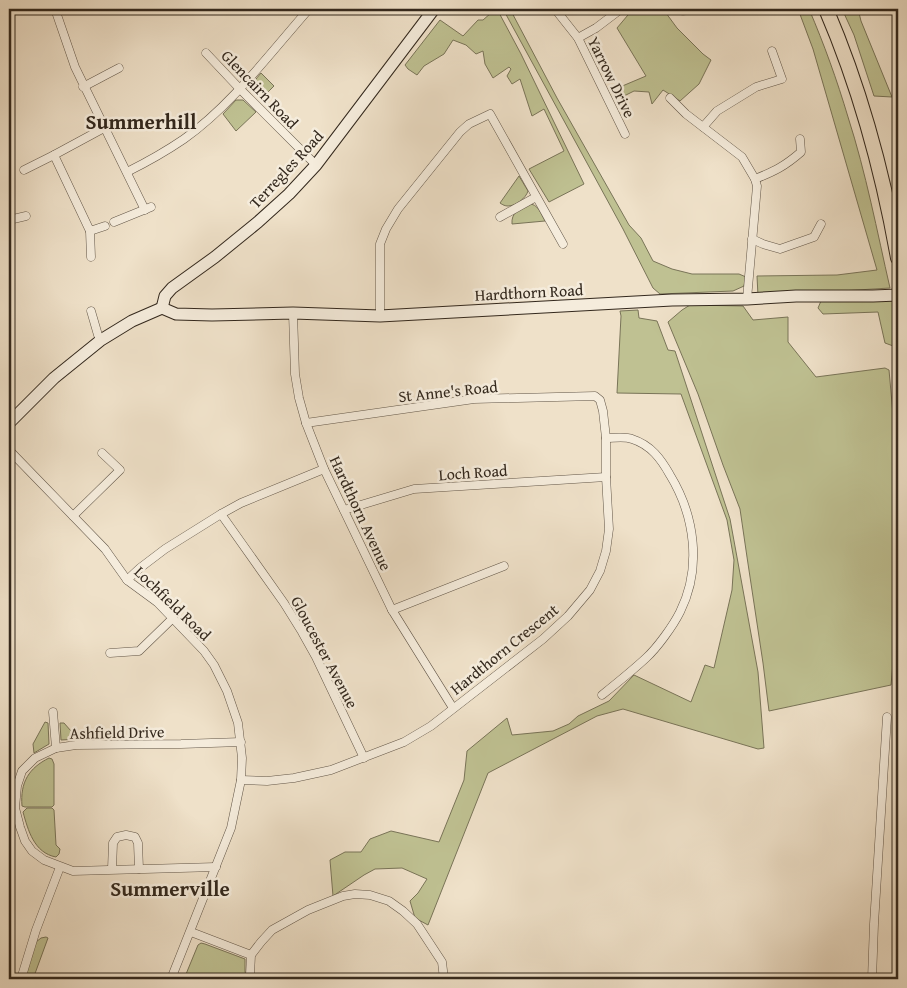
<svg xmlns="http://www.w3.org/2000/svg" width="907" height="988" font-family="'Gentium Book Plus',serif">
<rect width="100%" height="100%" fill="#efe1c9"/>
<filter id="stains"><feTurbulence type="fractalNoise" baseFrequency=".004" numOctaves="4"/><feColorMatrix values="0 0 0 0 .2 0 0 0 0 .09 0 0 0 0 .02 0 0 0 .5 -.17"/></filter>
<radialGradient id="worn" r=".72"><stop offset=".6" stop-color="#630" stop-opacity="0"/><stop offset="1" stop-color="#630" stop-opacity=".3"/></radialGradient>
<!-- green -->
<g fill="#bfc192" stroke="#797458">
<path d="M488,9H497L521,54L584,184L549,202L529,169L564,151L544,109L532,116L520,79L512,84L507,76L511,69L509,67L493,78L485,64L483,51L476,54L466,45L453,40L444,54L424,66L417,75L408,69L405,65L440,20L463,36L478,20H483L491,13Z"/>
<path d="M503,9H510L557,98L629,225L641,238L653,261L672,269L692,274H739L746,277L744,286L733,291L660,294L653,288L623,229Z"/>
<path d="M633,9H657L666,13L677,28L703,54L711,60L699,84L680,101L663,90L652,104L649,92L634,91L624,96L620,87L646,76L617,28Z"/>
<path d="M798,9H809C824,44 837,80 848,117C866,173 877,231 890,288L758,296L757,276L837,275L877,270L813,49Z"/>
<path d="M842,9H858L861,21L892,97L874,96L854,35Z"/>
<path d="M261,73L274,86L260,100L252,91C252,83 256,79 261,73Z"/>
<path d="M236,100H243L256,112L236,131L223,114Z"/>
<path d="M519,176L528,191C526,198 516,206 508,206C505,206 503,205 500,203Z"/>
<path d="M528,204C538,203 541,214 545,221L512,224C511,213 519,209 528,204Z"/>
<path d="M898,300V346L896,347L885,343L878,312L823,314L818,308L821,301Z"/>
<path d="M690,305L743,306L753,320L788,317V342L816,377L885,368L889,370L898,470V642H895L891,685L769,711L763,663L747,557L740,509L723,465L698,394L668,322L682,310Z"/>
<path d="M638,310L639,318L657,321L668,350L675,351L730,519L758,672L764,748L758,749L623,709L597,716L488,773L428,925L415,918L410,901L418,893L427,879L402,868L375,869L364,875L333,896L330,860L345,852H361L370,839L391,831L439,842L464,780L467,751L507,718L512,735L553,731L569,724L578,716L609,701L634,675L691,702L705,665L714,668L732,590L734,560L727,520L681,394L617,393L621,316L620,311Z"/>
<path d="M45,722L48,723L49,744L34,753L33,744Z"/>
<path d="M60,723H64L78,739L61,740Z"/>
<path d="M49,758L52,759L54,764V805L52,807H25L22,806C20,782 29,768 49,758Z"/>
<path d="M27,808H52L54,810L56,845L60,849L59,854L56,857C34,853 28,830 23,812Z"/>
<path d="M46,937L48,938L33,979H24L36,942L41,938Z"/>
<path d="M201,943L205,944L245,959V971L246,978V979H184L198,945Z"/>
</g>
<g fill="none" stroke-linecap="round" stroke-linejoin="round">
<!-- street casing -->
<g stroke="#625648" stroke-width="9">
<g id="street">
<path d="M55,9L75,67L145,210"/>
<path d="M555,9L578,38L625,134"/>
<path d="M674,9C681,12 687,11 694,9"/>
<path d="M578,38L596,28L621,9"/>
<path d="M206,53L239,88L316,165"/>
<path d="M83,87L119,68"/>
<path d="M670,98L686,114L742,157L755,179L757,186L747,299"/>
<path d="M703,127L717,111L756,87L782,79L772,51"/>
<path d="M54,155L90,231L105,226"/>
<path d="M24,170L54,155L104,128"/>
<path d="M127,172C147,162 165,152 184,139C231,106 271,52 309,9"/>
<path d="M755,179C775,171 785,166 801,152L800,139"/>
<path d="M500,217L536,197"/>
<path d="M9,220L26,216"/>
<path d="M114,222L151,207"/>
<path d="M90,231L91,257"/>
<path d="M752,239L763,244L780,249L814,237L821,224"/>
<path d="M91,311L98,335L101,340"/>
<path d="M293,313L295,374L299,398L306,423L324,469L392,610L453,708"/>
<path d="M380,316V244L386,229L398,209L460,132L469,124L490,114L563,244"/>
<path d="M9,450L105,549L127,580L157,602L204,651L214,665L227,691L238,723L242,758L241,780L231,828L171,979"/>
<path d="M344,510L414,489L606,477"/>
<path d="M221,514L284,603L302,632L316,657L364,758"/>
<path d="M73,516L120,470L102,453"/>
<path d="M127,580L140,568L165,549L221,514L241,503L324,469"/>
<path d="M392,610L504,566"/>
<path d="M110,653L139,651L173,618"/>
<path d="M602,695C617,683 632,671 646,658C657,648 673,626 680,612C702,568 695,516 670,475C661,459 651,445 632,439C625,436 614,438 606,438"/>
<path d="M53,712L56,748"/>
<path d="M241,780L267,781L294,778L331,770L404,742L431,726L543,639L568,616L590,590L600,571L606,551L609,529L606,477V438L603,411L600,400L595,396L474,399L306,423"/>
<path d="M216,867L73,871L44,860L32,851L25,841L20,827L15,808L17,786L22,771L35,758L56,748L76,745L181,744L241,742"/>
<path d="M112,869L113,843L117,837L126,835L135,837L138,843L139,869"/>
<path d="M191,932L251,955"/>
<path d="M21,979L36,930L60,867"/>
<path d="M253,979L250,975L251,955L261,942L272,930L308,910L343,896L355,894L370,895L389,901L403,911L417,924L442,962L444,979"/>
<path d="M872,979L874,924L887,717"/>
</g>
</g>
<!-- secondary casing -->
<g stroke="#33281d" stroke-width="13">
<g id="secondary">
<path d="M162,308L176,314L212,315L293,313L380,316L672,300L747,299L796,296H873L898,295"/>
<path d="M162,308L165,296L172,288L215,257L258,222L289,194L316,165L434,9"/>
<path d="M9,423L54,378L101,340L132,321L162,308"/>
</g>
</g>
<!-- highway casing -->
<g stroke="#33281d" stroke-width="16">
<path id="highway" d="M826,9C860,88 883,173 898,258"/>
</g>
<!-- street -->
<use href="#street" stroke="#f5ecdc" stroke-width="8"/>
<!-- secondary -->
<use href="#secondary" stroke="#f5ecdc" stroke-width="11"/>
<!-- highway -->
<use href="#highway" stroke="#efe1c9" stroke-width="14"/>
</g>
<g text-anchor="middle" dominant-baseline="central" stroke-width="5" stroke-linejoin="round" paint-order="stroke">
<!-- street labels -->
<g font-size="16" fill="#33281d" stroke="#f5ecdc">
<text transform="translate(612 77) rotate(64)">Yarrow Drive</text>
<text transform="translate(260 89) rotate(46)">Glencairn Road</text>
<text transform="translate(286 169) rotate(-47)">Terregles Road</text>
<text transform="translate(529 292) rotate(-3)">Hardthorn Road</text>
<text transform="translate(448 391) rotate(-6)">St Anne's Road</text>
<text transform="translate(473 472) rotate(-4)">Loch Road</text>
<text transform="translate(361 513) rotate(65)">Hardthorn Avenue</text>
<text transform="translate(173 603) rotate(44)">Lochfield Road</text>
<text transform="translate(504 649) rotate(-39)">Hardthorn Crescent</text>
<text transform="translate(325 652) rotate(62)">Gloucester Avenue</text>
<text transform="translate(117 732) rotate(-1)">Ashfield Drive</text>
</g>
<!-- district labels -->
<g font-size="21" font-weight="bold" fill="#33281d" stroke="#f5ecdc">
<text x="141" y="121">Summerhill</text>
<text x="170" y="888">Summerville</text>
</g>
</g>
<!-- margin -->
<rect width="907" height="988" fill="none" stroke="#efe1c9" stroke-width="30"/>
<rect x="10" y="10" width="887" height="968" fill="none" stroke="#33281d" stroke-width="2.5"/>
<rect x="15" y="15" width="877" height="958" fill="none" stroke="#33281d"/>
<rect width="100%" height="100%" filter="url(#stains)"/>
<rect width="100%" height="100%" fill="url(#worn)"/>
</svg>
